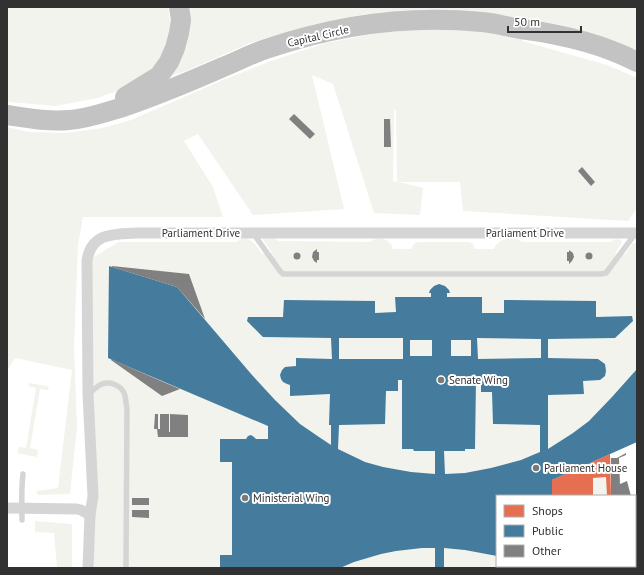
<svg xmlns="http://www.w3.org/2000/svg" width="644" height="575" font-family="'PT Sans',sans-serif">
<rect width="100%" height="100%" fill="#fff"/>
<!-- green -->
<g fill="#f2f3ec" fill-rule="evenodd">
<path d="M7,7H168L171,29L160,60L138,83L98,98L55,106L10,102L7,101Z"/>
<path d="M183,7H637V53L620,43V42L557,24L501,16L430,13L366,14L315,24L250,43L186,71L166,78Z"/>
<path d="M426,29H453L522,35V41L607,65L637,78V208L628,221L463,211L460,182H399L423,188L420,215L374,213L333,84L312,75L344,209L253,215L198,134L184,141L213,187L223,217H83L78,245L74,346L77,427L70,494L38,495L36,491L58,488L72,370L15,358L7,371V374V127L29,132L65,133L103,128L131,120L223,80L271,61L326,43L378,33ZM396,109L397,182H396L393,181L394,111Z"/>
<path d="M246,238C254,241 257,247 262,254L272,253L262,238H273L279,241H284L369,242C372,241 375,239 378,238C385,238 391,242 393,249H411L414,244L418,242H469L473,244L475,249H494C497,240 508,237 517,239C520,241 522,242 526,242H610L616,239L620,240L622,242L615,254H625L632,244L637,242V441L610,454L611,496H497V566H615L619,568H93L87,261L119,242H235L242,239Z"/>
<path d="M29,383L47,386L49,388L48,390L40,389L30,448L38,450L37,457L17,453L19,447L26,448L36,388L28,386Z"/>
<path d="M35,521L72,524V568H57L54,533L35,532Z"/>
</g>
<!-- shops -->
<path fill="#e76f51" d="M610,454L611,496H607L606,477L593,478V496H552V480Z"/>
<!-- public -->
<g fill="#457b9d" fill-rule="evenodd">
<path d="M109,266L177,287L252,375L275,400L300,424L319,437L331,445V425H329L330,394L290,396V385L287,384L283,382L281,379L280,375L282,370L285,367L296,366V358L332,359L331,338L263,337L247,321L248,317H283L284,300L375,301V313L396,312L395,297H431V293H429L430,290L434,286L439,284L445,286L449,290L450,293H447V297H482V313H504V300L596,301V317L632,316L633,321L615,338L548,339V358L598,359L605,364L606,371L605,376L600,380L583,381L584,394L548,395V449L573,433L589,421L612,397L637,369V442L552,480V496H497V556L465,550L444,548V568H435V548H422L396,551L381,554L354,562L340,568H220V555H232V462H220V439H246L248,436L251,435L254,437L256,439H268V426L108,358ZM339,338H403V359H339ZM477,338L541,339V358L478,359ZM410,340H432V356H410ZM451,340H471V356H451ZM398,380H402V449H413L414,451H435V474L411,472L383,467L365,462L338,449L339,425L385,424L386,391H398ZM476,380H481V392H492L493,424L540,425V452L521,460L491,468L465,473L445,474L444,451H465V449H475Z"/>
<path d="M525,566H615L619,568H529Z"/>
</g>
<!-- building -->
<g fill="#808080">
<path d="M294,114L315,134L310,139L289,119Z"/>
<path d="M384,119H390L391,147H384Z"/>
<path d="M582,167L595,182L591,186L578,171Z"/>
<path d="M317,249V252H319V260H317V263L314,261L312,257L313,252Z"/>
<path d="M569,250L573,253L574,257L572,261L569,264V261H567V252H569Z"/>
<circle cx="297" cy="256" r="3.5"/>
<circle cx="589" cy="256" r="3.5"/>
<path d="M112,266L189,274L205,319L177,287L112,267Z"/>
<path d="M111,359L161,381L180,389L162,396L111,360Z"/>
<path d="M155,414H158V429H160V414H169V432H170V414L188,415V437H158L157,429H154Z"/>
<path d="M626,453V455L619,458L620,484L627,481L631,496H611V458H617Z"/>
<rect x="132" y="498" width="17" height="7"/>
<path d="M132,510H149V518L132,517Z"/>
</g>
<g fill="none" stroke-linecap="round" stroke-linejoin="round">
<!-- lane -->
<g stroke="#d5d5d5" stroke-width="5.5">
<path d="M253,233L280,271L283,274H601L606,273L609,269L635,234"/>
<path d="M89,394C93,390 97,386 102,384C111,381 123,386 125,396C126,400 126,405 127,409L126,568"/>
<path d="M22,520C22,505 21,489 23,474"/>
</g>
<!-- street -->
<g stroke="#d5d5d5" stroke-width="11">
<path d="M7,508L77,509L81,510L90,515"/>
<path d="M88,568L90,515L93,496L88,394L87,261C91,233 113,234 136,233H637"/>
</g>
<!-- highway -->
<g stroke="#c3c3c3" stroke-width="20">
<path d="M125,97L159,76L169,62L175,48L179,33L181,20L179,7"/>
<path d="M7,115C27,118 48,122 69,120C86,119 103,113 120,108C155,96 189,82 223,67C238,61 253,53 269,48C337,25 411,15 482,22C495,23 508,27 521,29C559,34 603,44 637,62"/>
</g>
</g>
<!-- markers -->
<g fill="#797979" stroke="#fff" stroke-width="1.5">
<circle cx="441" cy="380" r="4"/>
<circle cx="536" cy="468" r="4"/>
<circle cx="245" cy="498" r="4"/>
</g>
<g text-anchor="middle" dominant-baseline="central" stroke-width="4" stroke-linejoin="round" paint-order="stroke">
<!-- street labels -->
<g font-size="11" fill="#313131" stroke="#fff">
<text transform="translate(318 36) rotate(-13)">Capital Circle</text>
<text x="201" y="233">Parliament Drive</text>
<text x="525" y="233">Parliament Drive</text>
</g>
<!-- poi labels -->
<g font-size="11" fill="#313131" stroke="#fff" text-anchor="start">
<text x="449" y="380">Senate Wing</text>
<text x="544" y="468">Parliament House</text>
<text x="253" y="498">Ministerial Wing</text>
</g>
</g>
<!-- border -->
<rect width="644" height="575" fill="none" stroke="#313131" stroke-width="16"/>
<!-- legend -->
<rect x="496" y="495" width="140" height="72" fill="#ffffff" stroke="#adadad"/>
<rect x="504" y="505" width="20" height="12" fill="#e76f51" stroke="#adadad"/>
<text x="532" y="515" font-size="12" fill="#313131">Shops</text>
<rect x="504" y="525" width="20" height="12" fill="#457b9d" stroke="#adadad"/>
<text x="532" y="535" font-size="12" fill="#313131">Public</text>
<rect x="504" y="545" width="20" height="12" fill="#808080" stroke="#adadad"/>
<text x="532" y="555" font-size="12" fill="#313131">Other</text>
<!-- scale -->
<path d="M508 26v6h73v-6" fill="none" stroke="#313131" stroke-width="2"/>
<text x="514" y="26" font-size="12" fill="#313131" stroke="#ffffff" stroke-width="3" paint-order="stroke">50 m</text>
</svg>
